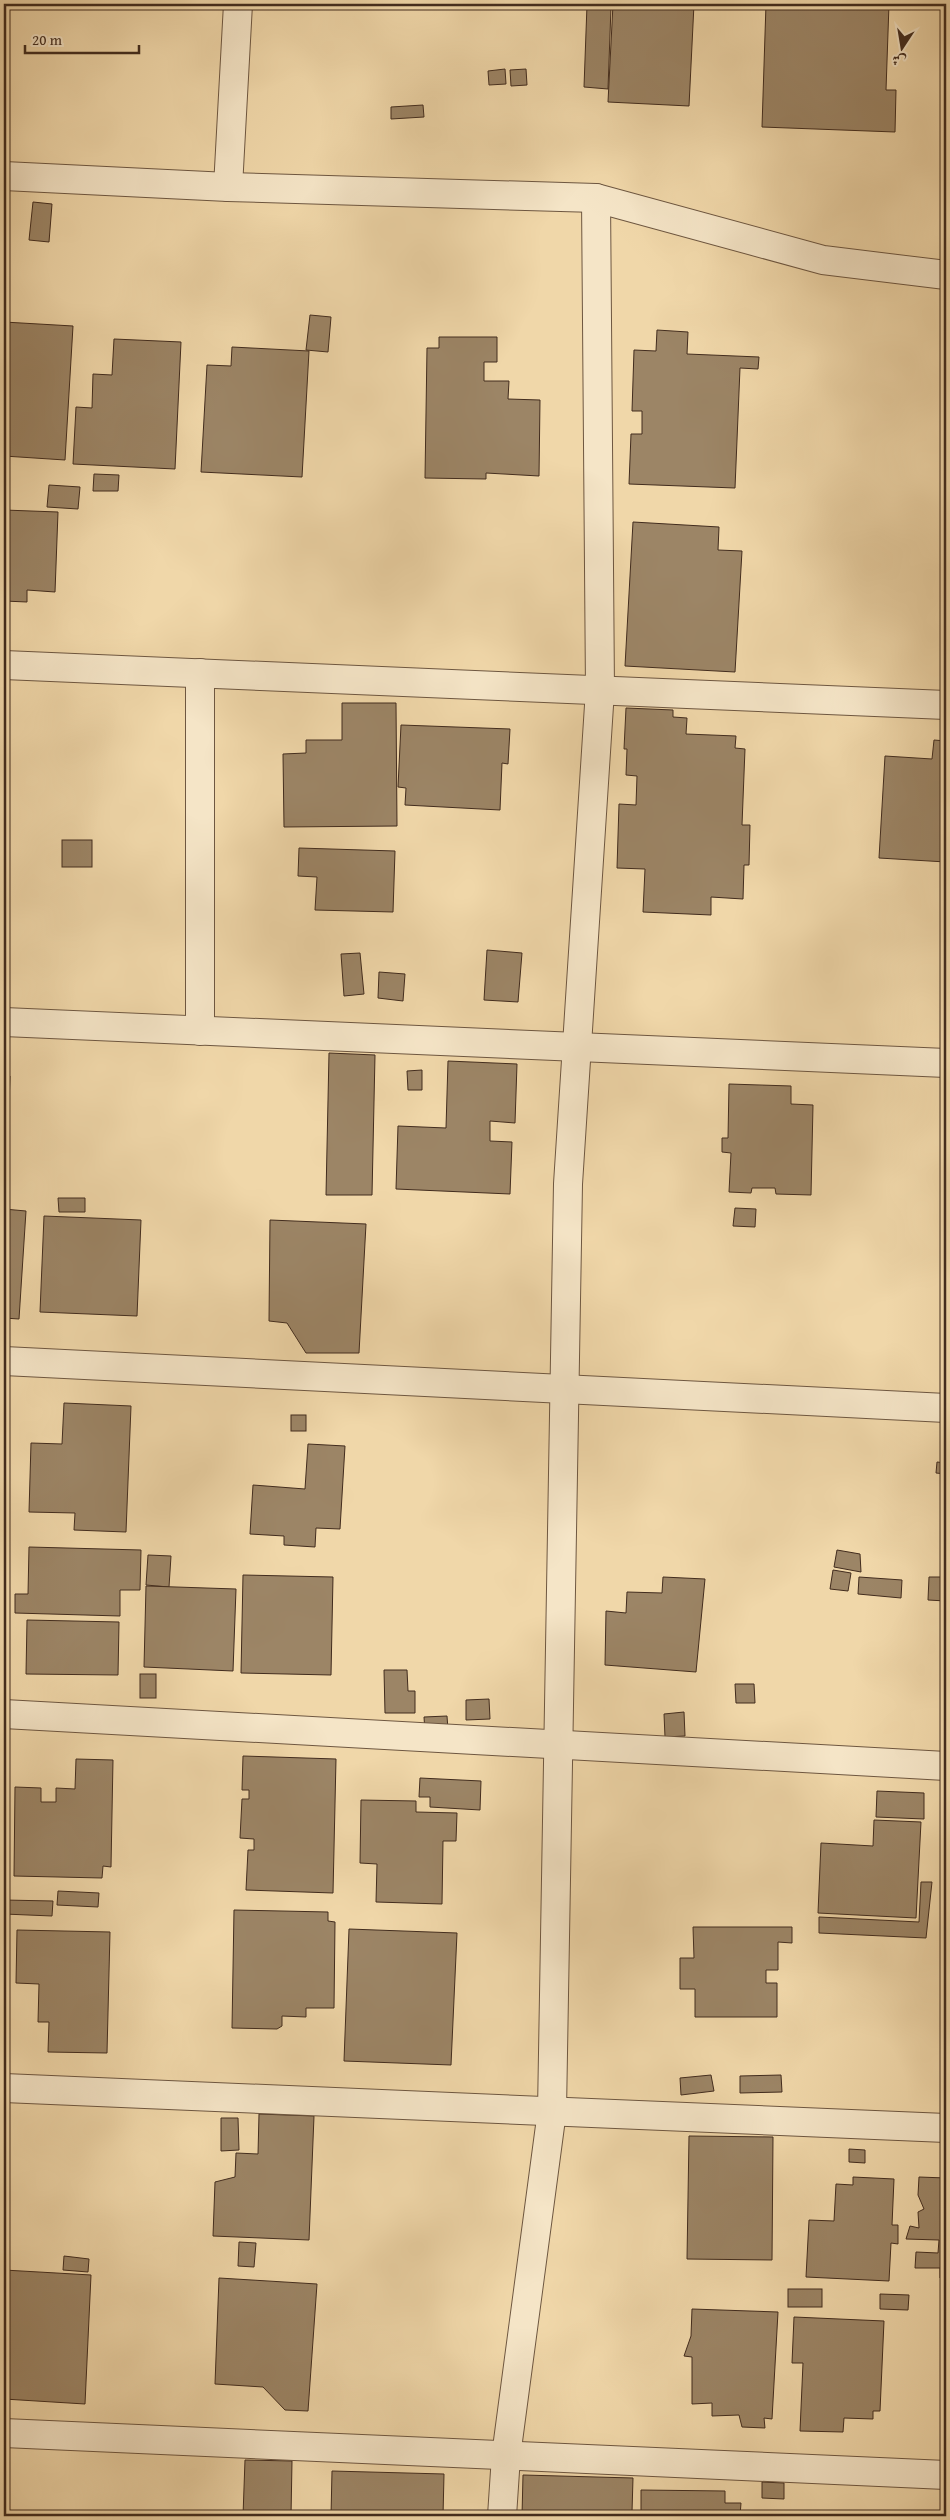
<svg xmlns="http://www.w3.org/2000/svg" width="950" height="2520" font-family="'Gentium Book Plus',Amiri,serif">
<rect width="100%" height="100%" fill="#f0d7a9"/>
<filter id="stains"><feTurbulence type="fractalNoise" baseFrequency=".004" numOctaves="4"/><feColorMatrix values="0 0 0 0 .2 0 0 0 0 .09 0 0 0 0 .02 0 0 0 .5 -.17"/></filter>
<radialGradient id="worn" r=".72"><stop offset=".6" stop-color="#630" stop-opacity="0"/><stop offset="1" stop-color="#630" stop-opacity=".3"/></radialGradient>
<!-- building -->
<g fill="#9c8566" stroke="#422c1e">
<rect x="439" y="4" width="23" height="3"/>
<path d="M613,4H694L689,106L608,102Z"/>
<path d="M766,4H889L886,90H896L895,132L762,127Z"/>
<path d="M587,5L611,7L608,89L584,87Z"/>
<path d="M505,69L506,84L489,85L488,71Z"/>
<path d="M526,69L527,85L511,86L510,70Z"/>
<path d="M423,105L424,117L391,119V107Z"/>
<path d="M33,202L52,204L49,242L29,240Z"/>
<path d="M310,315L331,317L328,352L306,350Z"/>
<path d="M4,322L73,326L65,460L4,456Z"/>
<path d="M657,330L688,332L687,354L759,357L758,369L740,368L735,488L629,484L631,434H642V411H632L634,350L656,351Z"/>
<path d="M439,337H497V362H484V381H509L508,399L540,400L539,476L486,473V479L425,478L427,348H439Z"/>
<path d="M114,339L181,342L175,469L73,464L76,407L92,408L93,374L112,375Z"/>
<path d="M232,347L309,351L302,477L201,472L207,365L231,366Z"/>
<path d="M94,474L119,475L118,491H93Z"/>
<path d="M49,485L80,487L78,509L47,507Z"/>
<path d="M4,510L58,512L55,592L27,590V602L4,601Z"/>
<path d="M633,522L719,527L718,550L742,551L735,672L625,666Z"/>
<path d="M342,703H396L397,826L284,827L283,754L306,753V740H342Z"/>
<path d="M626,708L673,710V717L687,718L686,734L736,736L735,748L745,749L742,825H750L749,865H744L743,899L711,897V915L643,912L645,869L617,868L619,804L636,805L637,776L626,775L627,749H624Z"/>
<path d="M401,725L510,729L508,764L502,763L500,810L405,805L406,788L398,787Z"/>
<path d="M934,740L946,741V862L879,858L885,756L932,759Z"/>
<rect x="62" y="840" width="30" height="27"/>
<path d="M299,848L395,851L393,912L315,910L317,877L298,876Z"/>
<path d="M487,950L522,953L518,1002L484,1000Z"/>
<path d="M360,953L364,994L344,996L341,954Z"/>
<path d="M379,972L405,974L403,1001L378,998Z"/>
<path d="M329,1053L375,1055L372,1195H326Z"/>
<path d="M448,1061L517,1064L515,1123L490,1121V1141L512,1142L510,1194L396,1189L398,1126L446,1128Z"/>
<path d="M422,1070V1090H408L407,1071Z"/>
<path d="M4,1076H10L7,1161H4Z"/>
<path d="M729,1084L791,1086V1104L813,1105L811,1195L776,1194L775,1188H752L751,1193L729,1192L731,1153L722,1152V1138H728Z"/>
<path d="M58,1198H85V1212H59Z"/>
<path d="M735,1208L756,1209L755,1227L733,1226Z"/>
<path d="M4,1209L26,1211L19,1319L4,1318Z"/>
<path d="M44,1216L141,1220L137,1316L40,1312Z"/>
<path d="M270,1220L366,1224L359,1353H306L287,1323L269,1321Z"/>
<path d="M64,1403L131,1406L126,1532L74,1530L75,1513L29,1512L31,1443L62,1444Z"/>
<rect x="291" y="1415" width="15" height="16"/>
<path d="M308,1444L345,1446L340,1529L316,1528L315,1547L284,1545V1536L250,1534L253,1485L305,1489Z"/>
<path d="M937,1462L946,1463V1474L936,1473Z"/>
<path d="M29,1547L141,1550L140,1590H120V1616L15,1613V1594H28Z"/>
<path d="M837,1550L860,1554L861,1572L834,1567Z"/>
<path d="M148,1555L171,1556L169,1587L146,1585Z"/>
<path d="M833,1570L851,1573L848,1591L830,1589Z"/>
<path d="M243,1575L333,1577L331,1675L241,1673Z"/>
<path d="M663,1577L705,1579L696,1672L605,1665L606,1611L626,1613L627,1592L662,1593Z"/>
<path d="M859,1577L902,1580L901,1598L858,1594Z"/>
<path d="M929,1577H946V1601L928,1600Z"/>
<path d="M146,1586L236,1589L233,1671L144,1667Z"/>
<path d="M27,1620L119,1622L118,1675L26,1674Z"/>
<path d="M384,1670H407L408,1691H415V1713H385Z"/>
<rect x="140" y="1674" width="16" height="24"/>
<path d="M735,1684H754L755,1703H736Z"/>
<path d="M489,1699L490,1719L466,1720V1700Z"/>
<path d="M684,1712L685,1736L665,1737L664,1714Z"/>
<path d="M447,1716L448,1730L425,1732L424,1717Z"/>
<path d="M243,1756L336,1759L333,1893L246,1890L248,1850H254V1839L240,1838L242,1799H249V1790H242Z"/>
<path d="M76,1759L113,1760L111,1867L103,1866L102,1878L14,1876L15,1787L41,1788V1802H56V1788L75,1789Z"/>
<path d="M420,1778L481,1781L480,1810L430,1807V1797H419Z"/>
<path d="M877,1791L924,1793V1819L876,1817Z"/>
<path d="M361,1800L416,1801V1812L457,1813L456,1841H443L442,1904L376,1902L377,1864L360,1863Z"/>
<path d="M874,1820L921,1822L916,1918L818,1913L821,1843L873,1846Z"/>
<path d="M4,1859H9L8,1884H4Z"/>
<path d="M921,1882H932L926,1938L819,1933V1917L919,1922Z"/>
<path d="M58,1891L99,1893L98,1907L57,1905Z"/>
<path d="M4,1900L53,1901L52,1916L4,1914Z"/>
<path d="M234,1910L328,1912V1921L335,1922L334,2008H306V2017L282,2016V2026L277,2029L232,2028Z"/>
<path d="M693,1927H792V1943L778,1942V1970H766V1983H777V2017H695V1989H680V1958H694Z"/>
<path d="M349,1929L457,1933L451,2065L344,2061Z"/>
<path d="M17,1930L110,1932L107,2053L48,2052L49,2022H38L39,1984L16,1983Z"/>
<path d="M711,2075L714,2091L681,2095L680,2078Z"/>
<path d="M781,2075L782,2092L740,2093V2076Z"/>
<path d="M259,2114L314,2116L309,2240L213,2236L215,2182L235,2177L236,2153L258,2154Z"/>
<path d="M221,2118H238L239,2150L221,2151Z"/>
<path d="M689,2136L773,2137L772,2260L687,2259Z"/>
<path d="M849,2149L865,2150V2163L849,2162Z"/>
<path d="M853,2177L894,2179L892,2225H898V2244L891,2243L889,2281L806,2277L809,2220L834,2221L836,2184L853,2185Z"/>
<path d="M919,2177L946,2178V2278H940V2268H915L916,2252L938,2253L939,2240L906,2239L910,2226L919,2228L918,2212L924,2209L918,2195Z"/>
<path d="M239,2242L256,2243L254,2267L238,2266Z"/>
<path d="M64,2256L89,2259L88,2272L63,2270Z"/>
<path d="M4,2270L91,2275L85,2404L4,2399Z"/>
<path d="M219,2278L317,2284L308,2411L285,2410L263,2387L215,2384Z"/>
<rect x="788" y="2289" width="34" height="18"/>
<path d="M880,2294L909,2295L908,2310L880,2309Z"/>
<path d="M692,2309L778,2312L772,2419L764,2418L765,2428L742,2427L739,2415L712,2416V2403L692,2404V2357L684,2356L691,2336Z"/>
<path d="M794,2317L884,2321L880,2411H873V2419L844,2418L843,2432L800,2431L803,2363H792Z"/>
<path d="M245,2460L292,2461L291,2516H243Z"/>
<path d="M332,2471L444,2474L443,2516H331Z"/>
<path d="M523,2475L633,2478L632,2512L623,2513L622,2516H522Z"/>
<path d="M762,2482L784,2483V2499L762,2498Z"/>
<path d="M641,2490L725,2491V2503H741L740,2516H641Z"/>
</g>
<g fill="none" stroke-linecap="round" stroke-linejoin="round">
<!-- minor casing -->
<g stroke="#6e5741" stroke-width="30">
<g id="minor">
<path d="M4,176L228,187L596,198L823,260L946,275"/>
<path d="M228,187L238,4"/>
<path d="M4,665L946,705"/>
<path d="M4,1022L946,1063"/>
<path d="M200,1031V673"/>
<path d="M4,1361L946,1408"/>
<path d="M4,1714L946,1766"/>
<path d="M4,2088L946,2128"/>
<path d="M4,2433L946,2475"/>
<path d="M502,2516L506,2456L552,2111L568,1184L600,690L596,198"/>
</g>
</g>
<!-- minor -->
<use href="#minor" stroke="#f5e5c7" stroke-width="28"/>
</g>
<!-- margin -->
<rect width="950" height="2520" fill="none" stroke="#f0d7a9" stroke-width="20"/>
<rect x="5" y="5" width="940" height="2510" fill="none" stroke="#422c1e" stroke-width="2.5"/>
<rect x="10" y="10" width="930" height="2500" fill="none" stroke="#422c1e"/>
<!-- north arrow -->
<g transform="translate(902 48) rotate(192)" stroke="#f5e5c7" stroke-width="4" paint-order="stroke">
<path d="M0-4L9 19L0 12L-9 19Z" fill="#422c1e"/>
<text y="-8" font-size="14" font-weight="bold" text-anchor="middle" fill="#422c1e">ش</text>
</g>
<!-- scale -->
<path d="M25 45v8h114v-8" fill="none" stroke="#422c1e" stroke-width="2.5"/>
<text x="32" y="45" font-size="15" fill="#422c1e" stroke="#f5e5c7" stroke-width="4" paint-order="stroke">20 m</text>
<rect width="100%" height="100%" filter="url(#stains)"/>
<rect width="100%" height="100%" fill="url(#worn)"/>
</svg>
